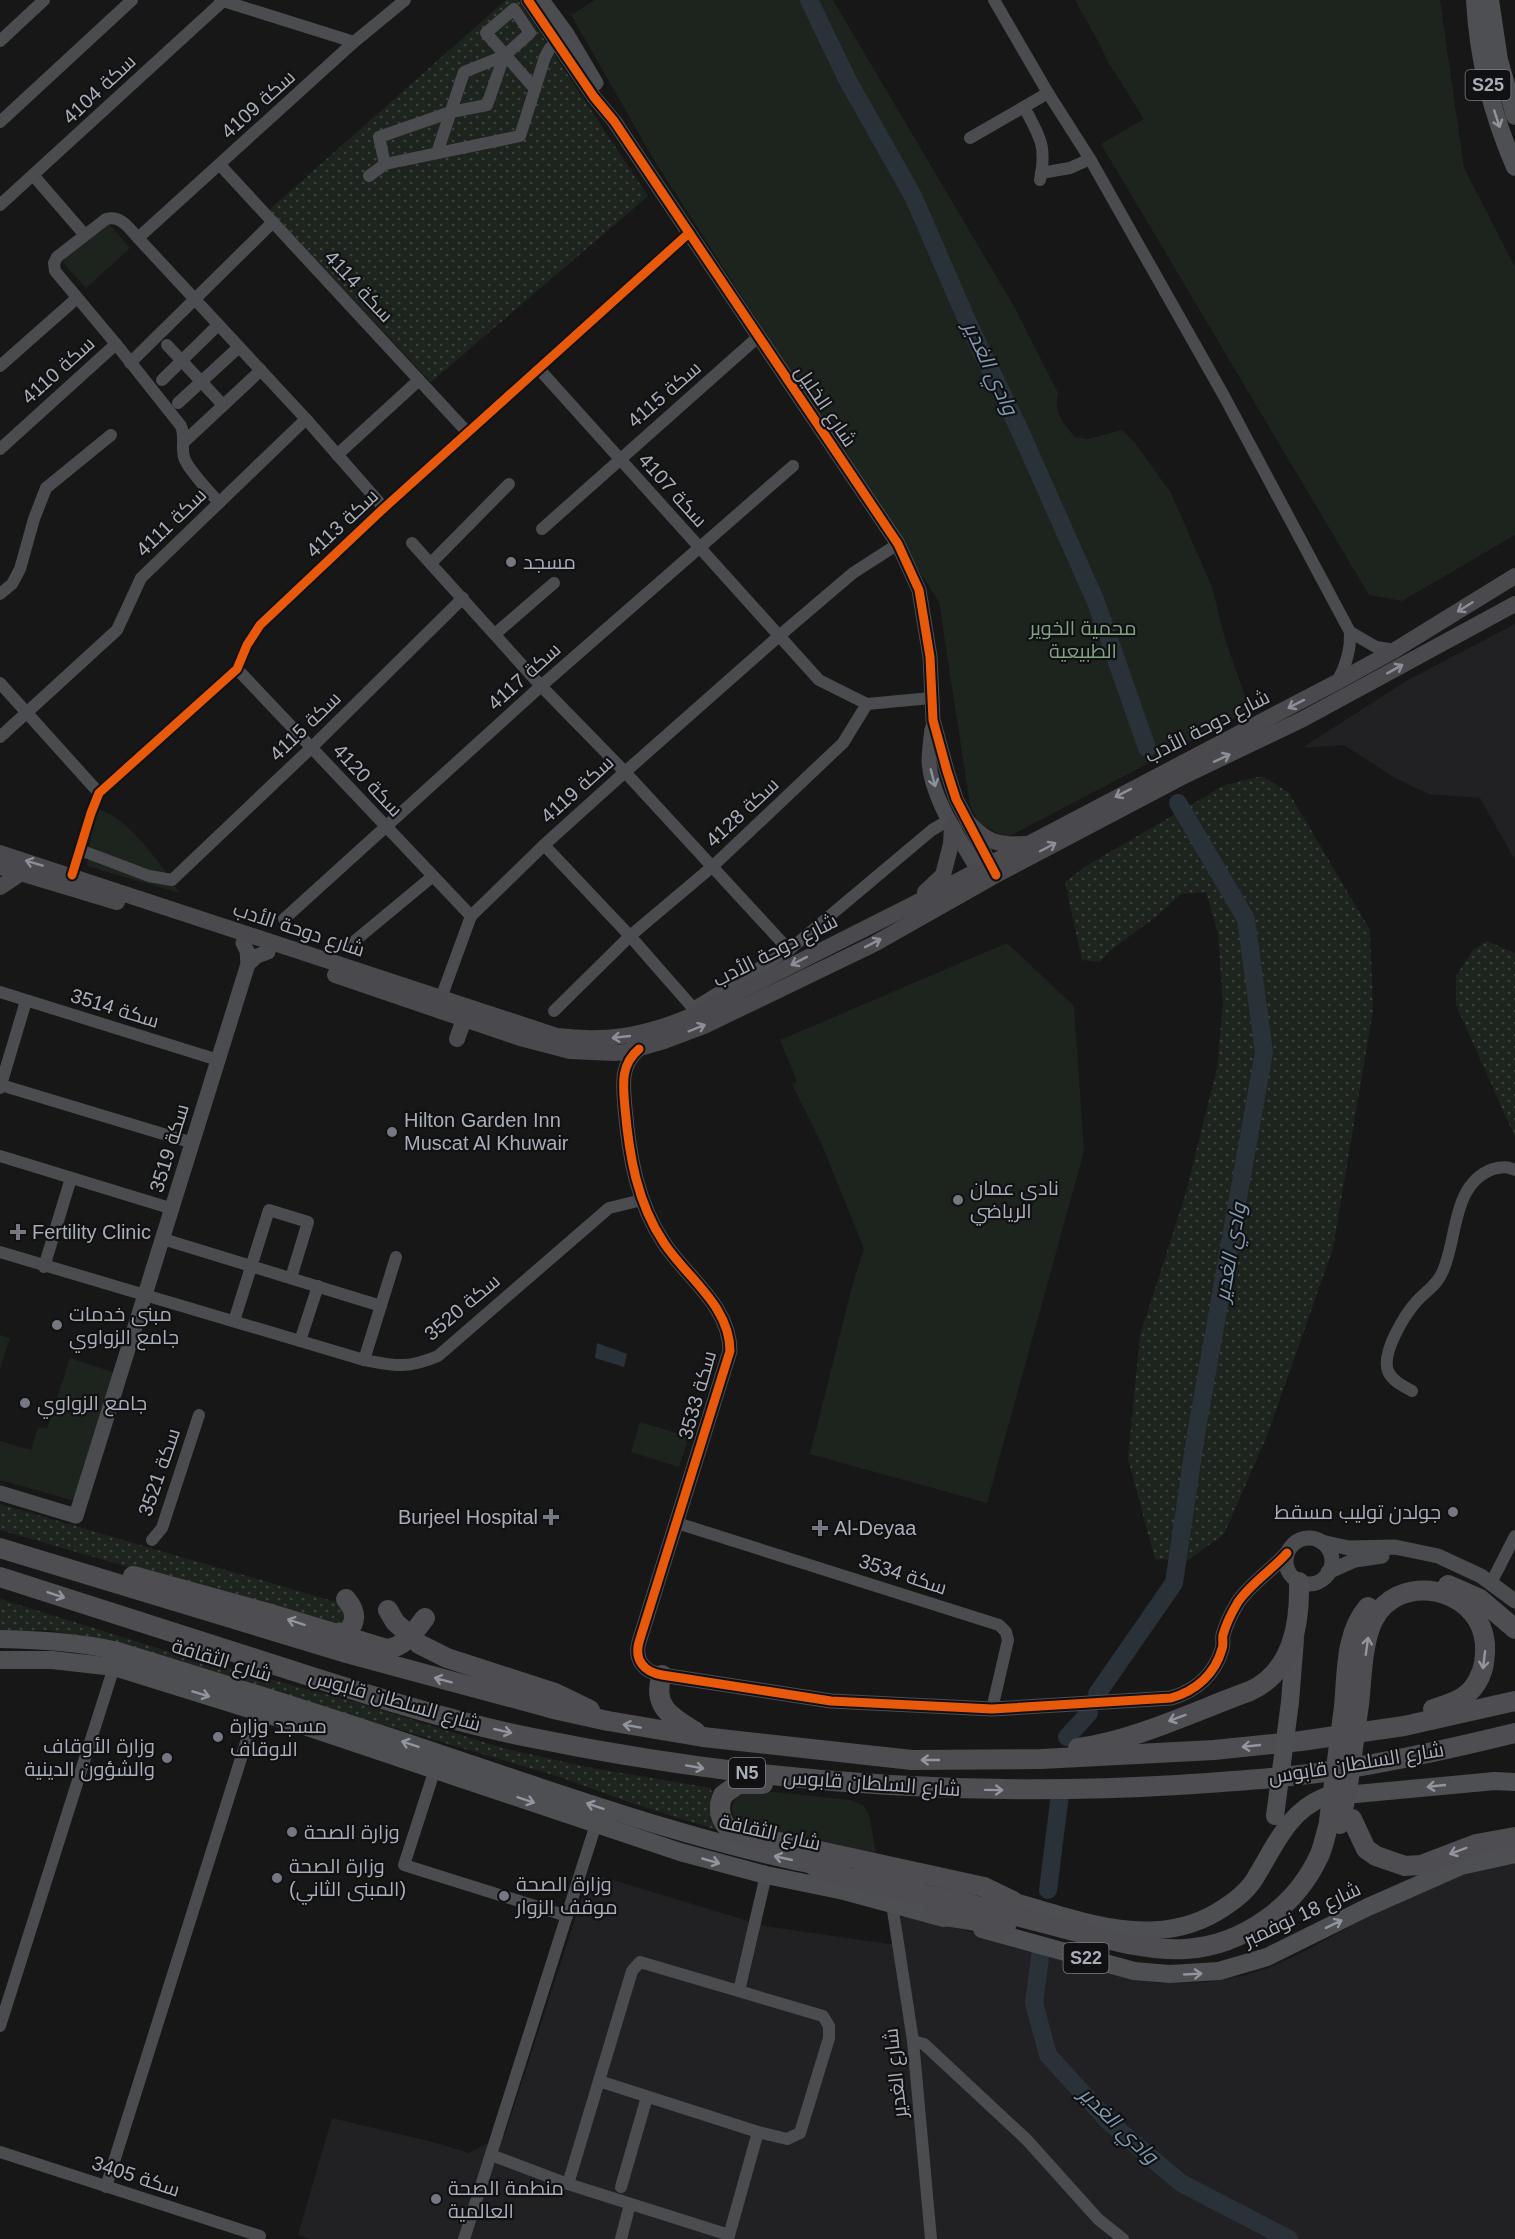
<svg xmlns="http://www.w3.org/2000/svg" width="1515" height="2239" font-family="Helvetica,Cairo,sans-serif">
<defs>
<pattern id="grass-dots" width="8" height="8" patternUnits="userSpaceOnUse" patternTransform="scale(1.5)"><rect width="8" height="8" fill="#1d241e"/><path d="M2 2h.1M6 6h.1" fill="none" stroke="#3b413d" stroke-width="1.8" stroke-linecap="round"/></pattern>
</defs>
<rect width="100%" height="100%" fill="#171717"/>
<!-- built -->
<g fill="#212123">
<path d="M1515,624V860L1480,798L1429,794L1395,778L1344,745L1302,748L1406,681Z"/>
<path d="M1515,1858V2239H311L298,2235L332,2118L437,2143L469,2153L505,2134L590,1873L765,1926L889,1944H901V1918L908,1914L1112,1973L1158,1983L1207,1982L1246,1975L1271,1967L1305,1951L1423,1887Z"/>
</g>
<!-- grass -->
<g fill="url(#grass-dots)">
<path d="M506,0H518L648,196L431,382L269,210Z"/>
<path d="M1262,776L1289,793L1370,930L1373,1010L1333,1248L1267,1436L1224,1534L1187,1561L1155,1559L1128,1459L1140,1335L1185,1196L1217,1068L1223,1005L1218,933L1206,892L1181,894L1157,916L1111,950L1100,962L1082,960L1065,882L1086,866L1225,785Z"/>
<path d="M1487,941L1515,953V1137L1456,1005V976L1473,950Z"/>
<path d="M0,1504L343,1604L349,1620L337,1627L0,1530Z"/>
<path d="M0,1599L177,1654L355,1702L503,1748L587,1767L711,1788L717,1830L631,1803L560,1777L83,1636L46,1630L0,1632Z"/>
</g>
<!-- green -->
<g fill="#1d241e">
<path d="M595,0H833L1015,308L1058,393C1053,412 1063,423 1075,437L1088,439L1122,430L1135,443L1171,493L1212,587L1225,639L1250,710L1006,838L979,823L970,805L939,602L654,160L571,15Z"/>
<path d="M1075,0H1440L1464,168L1515,267V535L1402,601L1369,595L1101,144L1144,119L1108,62L1099,43Z"/>
<path d="M106,221L130,248L86,288L62,261Z"/>
<path d="M99,810C128,816 164,869 180,893L87,866L94,816Z"/>
<path d="M1007,943L1074,1006L1084,1151L987,1503L810,1454L853,1283L864,1249L823,1147L792,1084L797,1081L780,1040Z"/>
<path d="M0,1335L10,1338L0,1369Z"/>
<path d="M70,1358L116,1373L78,1497L71,1500L0,1480V1441L31,1450L38,1427L47,1429Z"/>
<path d="M640,1422L689,1437L679,1467L631,1452Z"/>
<path d="M746,1789L850,1800L864,1806L869,1814L876,1853L786,1837L737,1821C727,1806 734,1798 746,1789Z"/>
</g>
<!-- water -->
<path fill="#2a3239" d="M597,1343L627,1354L624,1367L595,1358Z"/>
<g fill="none" stroke-linecap="round" stroke-linejoin="round">
<!-- river -->
<g stroke="#2a3239" stroke-width="18">
<path d="M809,0L848,81L913,196L969,325L1020,431L1096,602L1147,748"/>
<path d="M1097,1694L1174,1583L1196,1434L1264,1052L1246,919L1178,803"/>
<path d="M1067,1737L1089,1713"/>
<path d="M1048,1890L1060,1794"/>
<path d="M1041,1950L1034,2003L1048,2055L1109,2122L1181,2183L1289,2239"/>
</g>
<!-- minor -->
<g stroke="#4b4c50" stroke-width="12">
<path d="M220,0L354,42"/>
<path d="M994,0L1048,93L1090,159L1224,396L1350,632L1376,647L1395,650"/>
<path d="M0,41L44,0"/>
<path d="M1024,107C1040,137 1047,145 1040,180"/>
<path d="M0,122L132,0"/>
<path d="M970,138L1048,93"/>
<path d="M437,153L464,72L504,56"/>
<path d="M385,164L379,137L451,112L487,105L504,56L530,33L514,9L486,33L535,89"/>
<path d="M220,165L468,433"/>
<path d="M1041,173L1070,168L1090,159"/>
<path d="M33,175L84,234"/>
<path d="M369,176L385,164L520,136L545,57L550,48L563,37"/>
<path d="M0,205L223,1"/>
<path d="M138,238L354,42L405,0"/>
<path d="M167,345L223,405"/>
<path d="M130,363L273,222"/>
<path d="M0,366L77,298"/>
<path d="M539,369L819,680L867,704L931,698"/>
<path d="M162,380L218,325"/>
<path d="M178,403L239,347"/>
<path d="M184,442L261,370"/>
<path d="M0,449L116,344"/>
<path d="M337,455L419,380"/>
<path d="M219,503C209,491 191,473 185,460C180,449 186,438 181,426L116,344L55,271L54,263L57,257L106,219C121,215 129,228 138,238L306,419L384,508"/>
<path d="M542,529L758,337"/>
<path d="M412,543L541,686L625,772L789,950"/>
<path d="M431,563L509,484"/>
<path d="M0,594L12,584L20,569L34,519L46,488L111,435"/>
<path d="M495,634L554,583"/>
<path d="M237,669L471,916"/>
<path d="M1337,682C1346,666 1351,651 1350,632"/>
<path d="M0,683L99,793"/>
<path d="M0,737L117,630L141,578L306,419"/>
<path d="M544,845L630,936L693,1008L789,950L932,830L949,820"/>
<path d="M80,850L149,876L172,880L311,748L463,598"/>
<path d="M72,875L91,813L99,793L237,669L247,645L260,625L384,508L689,233"/>
<path d="M284,919L541,686L793,466"/>
<path d="M351,944L433,876"/>
<path d="M0,992L218,1060"/>
<path d="M441,998L471,916L544,845L625,772L779,636L853,573L898,544"/>
<path d="M554,1011L630,936L713,866L843,743L867,704"/>
<path d="M1,1085L193,1143"/>
<path d="M0,1088L26,1001"/>
<path d="M0,1156L173,1209"/>
<path d="M163,1239L381,1306"/>
<path d="M0,1252L364,1360C396,1366 407,1369 438,1356L609,1208L642,1200"/>
<path d="M44,1267L71,1178"/>
<path d="M234,1321L269,1210L308,1222L291,1278"/>
<path d="M300,1341L318,1286"/>
<path d="M364,1360L396,1257"/>
<path d="M1412,1391C1403,1386 1392,1381 1388,1371C1381,1353 1405,1314 1417,1301C1426,1291 1437,1285 1442,1273C1458,1240 1451,1184 1493,1169C1501,1167 1507,1166 1515,1170"/>
<path d="M677,1523L999,1625L1006,1632L1008,1640L992,1709"/>
<path d="M152,1540L162,1528L199,1415"/>
<path d="M1491,1583L1515,1536"/>
<path d="M435,1769L404,1865L567,1916"/>
<path d="M892,1904L913,2041L931,2239"/>
<path d="M739,1991L766,1875"/>
<path d="M0,2026L114,1667"/>
<path d="M913,2041L924,2044L1027,2140L1098,2219L1123,2239"/>
<path d="M0,2152L260,2236"/>
<path d="M491,2155L568,2184L729,2235"/>
<path d="M568,2184L632,1971L640,1962L823,2016L829,2026V2038L800,2133L787,2139L758,2132L599,2081"/>
<path d="M106,2187L249,1733"/>
<path d="M621,2187L647,2097"/>
<path d="M464,2239L596,1824"/>
<path d="M621,2239L630,2204"/>
<path d="M728,2239L758,2132"/>
</g>
<!-- tertiary -->
<g stroke="#4b4c50" stroke-width="15">
<path d="M528,0L594,97L614,121L898,544L919,590L930,657L933,720L947,771L956,799L996,875"/>
<path d="M542,0L567,34L596,83"/>
<path d="M932,729C931,739 929,751 929,762C932,803 965,845 984,881"/>
<path d="M248,964L257,956L268,952"/>
<path d="M639,1049C620,1065 623,1085 625,1108C629,1155 637,1203 664,1243C687,1278 730,1306 730,1351L639,1642C634,1660 644,1672 662,1675L831,1701L992,1709L1171,1698C1196,1691 1215,1674 1222,1649C1224,1644 1222,1640 1223,1635C1226,1624 1232,1612 1238,1602C1251,1583 1272,1570 1287,1553"/>
<path d="M0,1493L76,1516L248,964L247,951L243,943"/>
<circle cx="1309" cy="1561" r="23"/>
<path d="M1321,1542L1349,1548L1395,1547L1438,1556L1481,1576L1515,1601"/>
<path d="M1328,1572L1355,1560L1382,1556"/>
</g>
<!-- secondary -->
<g stroke="#4a4a4e" stroke-width="16">
<path d="M968,822C985,841 998,846 1024,844"/>
<path d="M0,853L557,1036C606,1042 643,1036 689,1017L912,905L1337,682L1395,650L1515,576"/>
<path d="M0,867L117,902"/>
<path d="M0,887L21,873"/>
<path d="M925,892L943,875L951,844L952,826"/>
<path d="M335,975L520,1038L570,1051L614,1053L626,1052L664,1041L704,1026L874,944L996,875L1186,775L1303,719L1515,604"/>
<path d="M457,1039L464,1019"/>
</g>
<!-- primary -->
<g stroke="#4d4f52" stroke-width="18">
<path d="M1475,0C1478,57 1492,114 1515,167"/>
<path d="M1490,0L1499,60L1515,116"/>
<path d="M0,1639C40,1640 78,1642 118,1651C229,1685 340,1720 450,1757C575,1799 699,1843 828,1868"/>
<path d="M0,1660H52L114,1667L307,1727L680,1852L766,1875L844,1891L944,1918"/>
<path d="M1290,1702L1295,1639"/>
<path d="M861,1874L918,1880"/>
<path d="M1000,1898C1071,1916 1148,1953 1217,1912C1232,1903 1249,1891 1257,1875C1276,1844 1288,1812 1324,1797L1495,1781L1515,1782"/>
<path d="M982,1929L1134,1971L1170,1974L1219,1971L1267,1957L1368,1907L1461,1866L1515,1854"/>
</g>
<!-- trunk -->
<g stroke="#4e4e52" stroke-width="20">
<path d="M0,1548L343,1652L558,1710L608,1721L703,1737L912,1760L1041,1759L1214,1750L1301,1741L1404,1726L1515,1701"/>
<path d="M133,1576L271,1614L387,1649C406,1646 414,1632 425,1618"/>
<path d="M0,1577C94,1607 188,1637 281,1667C363,1693 445,1720 528,1737C742,1781 959,1798 1177,1785C1224,1782 1271,1779 1317,1773C1383,1764 1450,1749 1515,1733"/>
<path d="M1448,1585L1480,1599L1515,1629"/>
<path d="M388,1610L395,1622L419,1644L447,1658L555,1693L590,1710"/>
<path d="M332,1633H346C358,1621 356,1611 346,1599"/>
<path d="M662,1675C651,1707 673,1718 696,1732"/>
<path d="M1359,1704C1362,1679 1362,1641 1374,1619C1397,1576 1463,1584 1481,1627C1486,1639 1486,1651 1484,1663C1482,1676 1474,1690 1463,1697C1454,1703 1443,1706 1433,1709"/>
<path d="M1344,1707C1347,1674 1345,1633 1368,1607"/>
<path d="M1078,1748C1136,1740 1195,1711 1250,1691C1293,1671 1300,1624 1299,1582"/>
<path d="M763,1784H738L723,1795C717,1809 720,1822 732,1832L984,1887L1013,1901"/>
<path d="M1352,1819L1366,1849L1376,1856L1405,1866L1421,1865L1476,1844L1515,1837"/>
<path d="M814,1866C864,1887 921,1891 973,1905C1006,1913 1040,1922 1074,1931C1110,1940 1148,1951 1186,1949C1244,1945 1297,1906 1320,1854C1324,1844 1326,1833 1329,1823"/>
<path d="M932,1914L1006,1926"/>
</g>
<!-- primary-bridge -->
<path stroke="#4d4f52" stroke-width="18" d="M1275,1816L1290,1702"/>
<!-- trunk-bridge -->
<g stroke="#4e4e52" stroke-width="20">
<path d="M1329,1821L1344,1707"/>
<path d="M1340,1824L1348,1785L1359,1704"/>
</g>
<!-- cycleway casing -->
<g stroke="#111113" stroke-width="13">
<g id="cycleway">
<path d="M528,0L594,97L614,121L898,544L919,590L930,657L933,720L947,771L956,799L996,875"/>
<path d="M72,875L91,813L99,793L237,669L247,645L260,625L384,508L689,233"/>
<path d="M639,1049C620,1065 623,1085 625,1108C629,1155 637,1203 664,1243C687,1278 730,1306 730,1351L639,1642C634,1660 644,1672 662,1675L831,1701L992,1709L1171,1698C1196,1691 1215,1674 1222,1649C1224,1644 1222,1640 1223,1635C1226,1624 1232,1612 1238,1602C1251,1583 1272,1570 1287,1553"/>
</g>
</g>
<!-- cycleway -->
<use href="#cycleway" stroke="#e8590c" stroke-width="9"/>
</g>
<!-- one-way arrows -->
<defs><path id="oneway-shaft" d="M-6 0H5M1.5-3L5.5 0L1.5 3" fill="none" stroke-width="1.6" stroke-linecap="round" stroke-linejoin="round" transform="scale(1.5)"/></defs>
<g stroke="#91969e">
<use href="#oneway-shaft" transform="translate(1497 119) rotate(72)"/>
<use href="#oneway-shaft" transform="translate(201 1694) rotate(17)"/>
<use href="#oneway-shaft" transform="translate(410 1744) rotate(-161)"/>
<use href="#oneway-shaft" transform="translate(1436 1786) rotate(174)"/>
<use href="#oneway-shaft" transform="translate(526 1800) rotate(19)"/>
<use href="#oneway-shaft" transform="translate(595 1806) rotate(-161)"/>
<use href="#oneway-shaft" transform="translate(783 1858) rotate(-167)"/>
<use href="#oneway-shaft" transform="translate(711 1861) rotate(16)"/>
<use href="#oneway-shaft" transform="translate(1334 1924) rotate(-26)"/>
<use href="#oneway-shaft" transform="translate(1193 1974) rotate(-3)"/>
</g>
<g stroke="#8c8f98">
<use href="#oneway-shaft" transform="translate(1465 607) rotate(148)"/>
<use href="#oneway-shaft" transform="translate(1395 669) rotate(-29)"/>
<use href="#oneway-shaft" transform="translate(1296 704) rotate(153)"/>
<use href="#oneway-shaft" transform="translate(1222 758) rotate(-25)"/>
<use href="#oneway-shaft" transform="translate(1123 793) rotate(153)"/>
<use href="#oneway-shaft" transform="translate(1048 847) rotate(-28)"/>
<use href="#oneway-shaft" transform="translate(34 863) rotate(-163)"/>
<use href="#oneway-shaft" transform="translate(873 943) rotate(-27)"/>
<use href="#oneway-shaft" transform="translate(799 961) rotate(153)"/>
<use href="#oneway-shaft" transform="translate(697 1028) rotate(-22)"/>
<use href="#oneway-shaft" transform="translate(621 1037) rotate(174)"/>
</g>
<use stroke="#8c9099" href="#oneway-shaft" transform="translate(933 778) rotate(75)"/>
<g stroke="#92959e">
<use href="#oneway-shaft" transform="translate(56 1595) rotate(18)"/>
<use href="#oneway-shaft" transform="translate(296 1622) rotate(-162)"/>
<use href="#oneway-shaft" transform="translate(1367 1646) rotate(-82)"/>
<use href="#oneway-shaft" transform="translate(1484 1660) rotate(97)"/>
<use href="#oneway-shaft" transform="translate(443 1680) rotate(-165)"/>
<use href="#oneway-shaft" transform="translate(1177 1718) rotate(160)"/>
<use href="#oneway-shaft" transform="translate(632 1726) rotate(-170)"/>
<use href="#oneway-shaft" transform="translate(503 1731) rotate(13)"/>
<use href="#oneway-shaft" transform="translate(1251 1746) rotate(174)"/>
<use href="#oneway-shaft" transform="translate(930 1760) rotate(180)"/>
<use href="#oneway-shaft" transform="translate(695 1767) rotate(10)"/>
<use href="#oneway-shaft" transform="translate(994 1790) rotate(1)"/>
<use href="#oneway-shaft" transform="translate(1458 1851) rotate(159)"/>
</g>
<!-- markers -->
<g fill="#757880" stroke="#111113" stroke-width="2">
<circle cx="511" cy="562" r="6"/>
<circle cx="392" cy="1132" r="6"/>
<circle cx="958" cy="1200" r="6"/>
<path d="M15 1223h6v6h6v6h-6v6h-6v-6h-6v-6h6z"/>
<circle cx="57" cy="1325" r="6"/>
<circle cx="25" cy="1403" r="6"/>
<circle cx="1453" cy="1512" r="6"/>
<path d="M548 1508h6v6h6v6h-6v6h-6v-6h-6v-6h6z"/>
<path d="M817 1519h6v6h6v6h-6v6h-6v-6h-6v-6h6z"/>
<circle cx="218" cy="1737" r="6"/>
<circle cx="167" cy="1758" r="6"/>
<circle cx="292" cy="1832" r="6"/>
<circle cx="277" cy="1878" r="6"/>
<circle cx="504" cy="1896" r="6"/>
<circle cx="436" cy="2199" r="6"/>
</g>
<g text-anchor="middle" dominant-baseline="central" stroke-width="4.5" stroke-linejoin="round" paint-order="stroke">
<!-- shield labels -->
<g fill="#111113" stroke="#7b7e86" stroke-width="1.5">
<rect x="1465.5" y="70" width="45" height="30" rx="4.5"/>
<rect x="729" y="1758" width="36" height="30" rx="4.5"/>
<rect x="1063.5" y="1943" width="45" height="30" rx="4.5"/>
</g>
<g font-size="18" font-weight="bold" fill="#a8adb8">
<text x="1488" y="85">S25</text>
<text x="747" y="1773">N5</text>
<text x="1086" y="1958">S22</text>
</g>
<!-- street labels -->
<g font-size="20" fill="#a8adb8" stroke="#111113">
<text transform="translate(99 89) rotate(-43)">سكة 4104</text>
<text transform="translate(258 104) rotate(-42)">سكة 4109</text>
<text transform="translate(359 286) rotate(47)">سكة 4114</text>
<text transform="translate(58 370) rotate(-42)">سكة 4110</text>
<text transform="translate(664 394) rotate(-41)">سكة 4115</text>
<text transform="translate(826 406) rotate(56)">شارع الخليل</text>
<text transform="translate(673 490) rotate(48)">سكة 4107</text>
<text transform="translate(171 522) rotate(-44)">سكة 4111</text>
<text transform="translate(342 523) rotate(-43)">سكة 4113</text>
<text transform="translate(524 676) rotate(-42)">سكة 4117</text>
<text transform="translate(305 726) rotate(-44)">سكة 4115</text>
<text transform="translate(1207 726) rotate(-27)">شارع دوحة الأدب</text>
<text transform="translate(368 780) rotate(47)">سكة 4120</text>
<text transform="translate(577 789) rotate(-42)">سكة 4119</text>
<text transform="translate(742 812) rotate(-43)">سكة 4128</text>
<text transform="translate(299 929) rotate(18)">شارع دوحة الأدب</text>
<text transform="translate(775 950) rotate(-27)">شارع دوحة الأدب</text>
<text transform="translate(115 1008) rotate(17)">سكة 3514</text>
<text transform="translate(169 1148) rotate(-73)">سكة 3519</text>
<text transform="translate(462 1307) rotate(-40)">سكة 3520</text>
<text transform="translate(697 1395) rotate(-74)">سكة 3533</text>
<text transform="translate(159 1472) rotate(-71)">سكة 3521</text>
<text transform="translate(903 1574) rotate(18)">سكة 3534</text>
<text transform="translate(222 1660) rotate(17)">شارع الثقافة</text>
<text transform="translate(395 1700) rotate(16)">شارع السلطان قابوس</text>
<text transform="translate(1356 1763) rotate(-9)">شارع السلطان قابوس</text>
<text transform="translate(872 1783) rotate(4)">شارع السلطان قابوس</text>
<text transform="translate(770 1832) rotate(13)">شارع الثقافة</text>
<text transform="translate(1302 1914) rotate(-25)">شارع 18 نوفمبر</text>
<text transform="translate(895 2073) rotate(-96)">شارع الغدير</text>
<text transform="translate(136 2176) rotate(18)">سكة 3405</text>
</g>
<!-- poi labels -->
<g font-size="20" fill="#a8adb8" stroke="#111113" text-anchor="start">
<text x="523" y="562">مسجد</text>
<text x="404" y="1120">Hilton Garden Inn<tspan x="404" dy="23">Muscat Al Khuwair</tspan></text>
<text x="970" y="1188">نادي عمان<tspan x="970" dy="23">الرياضي</tspan></text>
<text x="32" y="1232">Fertility Clinic</text>
<text x="69" y="1314">مبنى خدمات<tspan x="69" dy="23">جامع الزواوي</tspan></text>
<text x="37" y="1403">جامع الزواوي</text>
<text x="1441" y="1512" text-anchor="end">جولدن توليب مسقط</text>
<text x="538" y="1517" text-anchor="end">Burjeel Hospital</text>
<text x="834" y="1528">Al-Deyaa</text>
<text x="230" y="1726">مسجد وزارة<tspan x="230" dy="23">الاوقاف</tspan></text>
<text x="155" y="1746" text-anchor="end">وزارة الأوقاف<tspan x="155" dy="23">والشؤون الدينية</tspan></text>
<text x="304" y="1832">وزارة الصحة</text>
<text x="289" y="1866">وزارة الصحة<tspan x="289" dy="23">(المبنى الثاني)</tspan></text>
<text x="516" y="1884">وزارة الصحة<tspan x="516" dy="23">موقف الزوار</tspan></text>
<text x="448" y="2188">منطمة الصحة<tspan x="448" dy="23">العالمية</tspan></text>
</g>
<!-- park labels -->
<g font-size="20" fill="#7fa381" stroke="#111113">
<text x="1083" y="628">محمية الخوير<tspan x="1083" dy="23">الطبيعية</tspan></text>
</g>
<!-- water labels -->
<g font-size="21" font-style="italic" fill="#7f9bb3" stroke="#111113">
<text transform="translate(991 368) rotate(65)">وادي الغدير</text>
<text transform="translate(1230 1252) rotate(-80)">وادي الغدير</text>
<text transform="translate(1119 2125) rotate(44)">وادي الغدير</text>
</g>
</g>
</svg>
